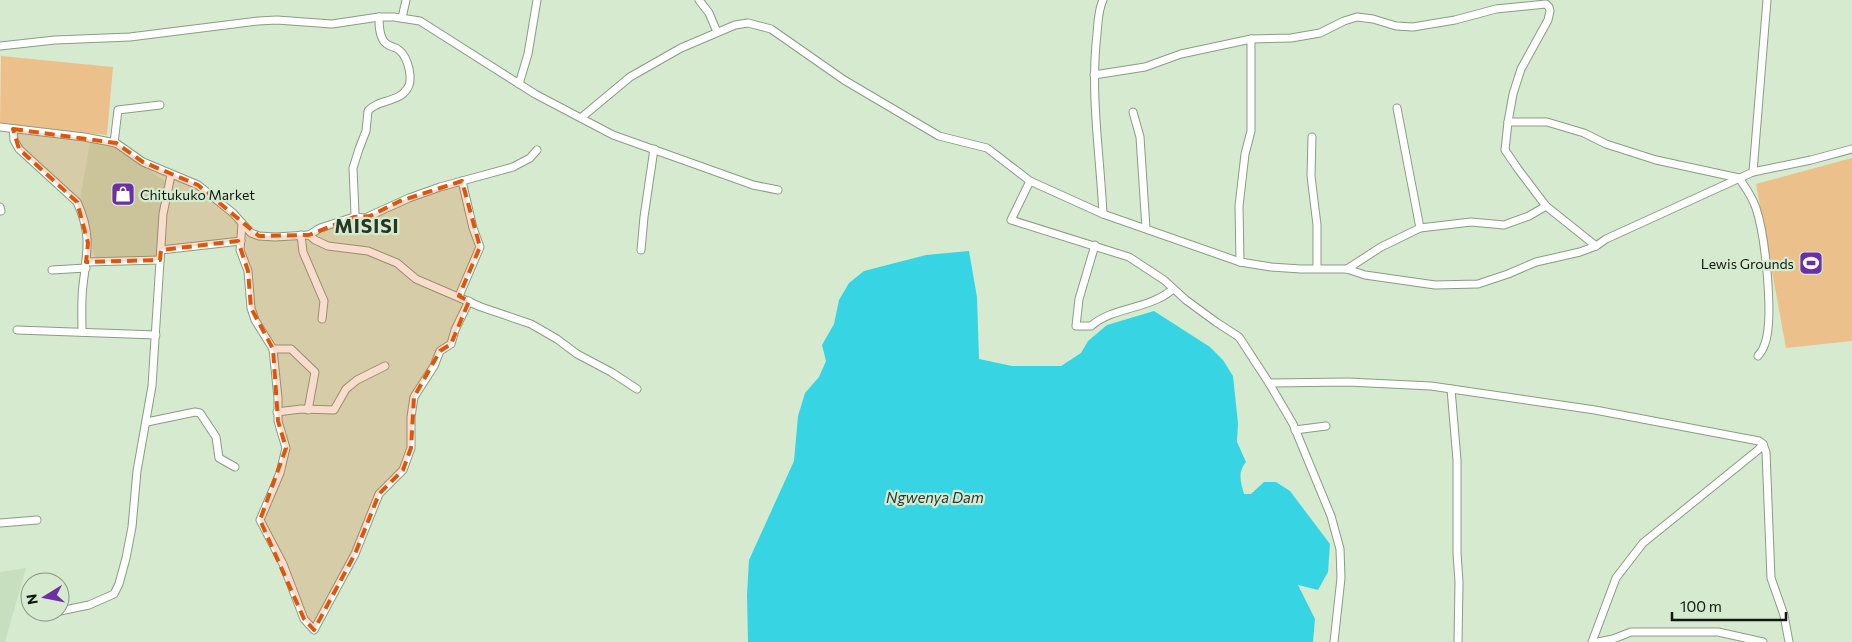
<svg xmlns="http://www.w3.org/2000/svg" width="1852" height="642" font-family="Commissioner,sans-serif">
<rect width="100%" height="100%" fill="#d6ead0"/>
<!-- built -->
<g fill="#c7dfbf">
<path d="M90,143L119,149L166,182L157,258L96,260L79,206Z"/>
<path d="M26,568L5,642H0V572Z"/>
</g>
<!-- green -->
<g fill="#ecc08a">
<path d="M1,56L113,67L107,135L0,125Z"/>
<path d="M1852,158V341L1786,348L1756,184Z"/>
</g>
<!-- water -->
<path fill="#37d5e3" d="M969,251L977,297L979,359L1012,366H1061L1081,353L1088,341L1107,325L1154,311L1210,347L1223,360L1233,376L1238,423L1237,442L1246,462C1237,472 1241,483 1244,494H1251L1264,482H1276L1290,491L1330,544L1328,572L1318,590L1298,585L1315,619L1313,642H748L747,595L749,560L794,461L798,416L805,393L819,377L826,361L822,345L834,324L839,300L849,283L864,271L926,255Z"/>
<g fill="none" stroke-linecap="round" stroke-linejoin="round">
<!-- street casing -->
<g stroke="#8a9c84" stroke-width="9">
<g id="street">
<path d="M699,0L709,13L717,32"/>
<path d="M402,18L406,0"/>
<path d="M0,46L55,40L130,37L258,21L277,20L332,24L379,17H394L420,21L535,94L613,135L753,185L778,190"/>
<path d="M1094,75L1145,67L1181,54L1251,39L1291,38L1320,33L1344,21L1357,17L1373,19L1396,26L1413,27L1455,20L1496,9L1546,4L1549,7L1550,11L1548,20L1521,69L1513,94L1508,122L1505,150L1518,169L1546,206L1596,246"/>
<path d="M519,84L528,54L537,0"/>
<path d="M1397,108L1420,228"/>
<path d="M1133,112L1140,137L1146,228"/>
<path d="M582,117L630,77L681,48L735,25L748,23L771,29L844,80L939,136L987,148L1030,181L1103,214L1240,262L1271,267L1301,269H1347L1365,275L1435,285L1478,284L1508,274L1536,262L1580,252L1596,246L1606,239L1753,172L1811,160L1852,149"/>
<path d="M1508,122H1547L1584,133L1606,144L1656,160L1739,178C1745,187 1752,196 1756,208C1765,235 1775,321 1764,346C1763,350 1760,353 1758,356"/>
<path d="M0,127L84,137L116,143L143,162L198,185L233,213L251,233L259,236L275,237L309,235L315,240L328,246L368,251L397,263L416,279L481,307L531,324L557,339L577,354L611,372L637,389"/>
<path d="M13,129L14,140L19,149L77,202C92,234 87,252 83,285C81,301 82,317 82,332"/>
<path d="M1312,137L1311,176L1317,225V268"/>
<path d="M114,143L118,110L160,105"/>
<path d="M1753,172L1767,0"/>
<path d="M1030,181L1011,220L1129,257L1164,280L1186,300L1216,322L1239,337L1269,383L1293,424L1331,516L1340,549L1341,578L1334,642"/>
<path d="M0,207L1,211"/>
<path d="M1103,214C1100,154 1090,94 1097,34C1098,23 1098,10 1103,0"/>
<path d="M354,217L365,218L409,198L440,187L513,167L530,158L537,150"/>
<path d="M242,224L240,250L248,271L251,308L255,320L273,349L278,398V421L286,448L280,473L260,520L283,564L304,619L314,630L355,554L379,494L403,470L411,448V417L414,397L434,366L440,351L451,344L455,330L469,301"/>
<path d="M301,235L303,252L324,301L322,319"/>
<path d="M309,235L320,228L354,217L355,214L353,168L359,149L366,131L368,111C378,99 398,103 407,89C414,80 408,57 399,50C394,46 387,47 383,40C379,33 379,25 379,17"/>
<path d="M1095,245L1079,299L1076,326H1091C1114,306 1149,310 1173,289"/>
<path d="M161,250L241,241"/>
<path d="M641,250L644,217L654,149"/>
<path d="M86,262L160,260"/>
<path d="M1240,262L1239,206L1245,154L1251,131V39"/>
<path d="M1347,269L1381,247L1420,228L1471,222L1504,225L1529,216L1546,206"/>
<path d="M52,270L86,268"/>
<path d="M459,296L480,247L473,228L462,181"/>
<path d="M17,330L156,335"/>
<path d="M273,349H291L315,372L308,410"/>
<path d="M1269,383L1348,382L1431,386L1595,410L1759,441L1763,444L1766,452L1771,578L1784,615L1789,642"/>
<path d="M1451,389L1457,460V553L1459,582L1458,642"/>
<path d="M277,412L301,409L334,410L346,389L357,380L385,366"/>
<path d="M147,422L195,412L200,413L216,437L219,458L235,467"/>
<path d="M1295,430L1326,426"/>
<path d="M0,523L37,520"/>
<path d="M60,611L89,605L114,594L119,584L126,558L132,527L137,471L152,386L163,214L171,175"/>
<path d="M42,614L54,612"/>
<path d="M1592,642L1616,578L1643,543L1758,450L1763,444"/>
<path d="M1598,642L1613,639L1631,632H1718L1763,642"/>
</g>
</g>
<!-- street -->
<use href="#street" stroke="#fff" stroke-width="7"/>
</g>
<!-- marked area -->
<path fill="#dd560c" fill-opacity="0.2" stroke="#dd560c" stroke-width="4" stroke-dasharray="10 6" stroke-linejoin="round" d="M13,129L116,143L143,162L198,185L259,236L309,235L354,217L370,216L400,201L462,181L480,247L459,296L469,301L451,344L440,351L414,397L411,448L403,470L379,494L355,554L314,630L304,619L260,520L286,448L278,421L273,349L251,308L248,271L238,241L161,250L160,260L86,262L88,243L77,202L19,149Z"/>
<!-- icons -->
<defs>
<g id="shop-square" transform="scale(1.25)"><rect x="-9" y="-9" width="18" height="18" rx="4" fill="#6c2fa5" stroke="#d6ead0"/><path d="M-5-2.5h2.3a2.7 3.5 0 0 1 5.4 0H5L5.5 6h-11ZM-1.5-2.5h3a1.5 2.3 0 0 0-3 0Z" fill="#fff"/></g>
<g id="stadium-square" transform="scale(1.25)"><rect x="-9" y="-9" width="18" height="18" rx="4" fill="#6c2fa5" stroke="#d6ead0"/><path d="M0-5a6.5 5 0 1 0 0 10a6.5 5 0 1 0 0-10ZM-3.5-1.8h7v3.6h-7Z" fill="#fff"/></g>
</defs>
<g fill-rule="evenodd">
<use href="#shop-square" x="123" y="194"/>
<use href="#stadium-square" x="1811" y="263"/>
</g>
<g text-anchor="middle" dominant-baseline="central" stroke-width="4.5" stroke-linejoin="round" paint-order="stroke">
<!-- poi labels -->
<g font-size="14" fill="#11180f" stroke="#d6ead0" text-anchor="start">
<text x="140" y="194">Chitukuko Market</text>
<text x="1794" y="263" text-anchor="end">Lewis Grounds</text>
</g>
<!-- water labels -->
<g font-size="15" font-style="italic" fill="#223b3d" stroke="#d6ead0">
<text x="935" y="497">Ngwenya Dam</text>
</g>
<!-- district labels -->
<g font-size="19" font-weight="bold" letter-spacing="1" fill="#273622" stroke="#d6ead0">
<text x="367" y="225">MISISI</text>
</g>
</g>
<!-- north arrow -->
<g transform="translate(45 597) rotate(260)"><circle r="24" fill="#d6ead0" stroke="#879683"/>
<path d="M0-4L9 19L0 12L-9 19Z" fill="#6c2fa5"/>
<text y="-8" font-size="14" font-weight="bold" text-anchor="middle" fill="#11180f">N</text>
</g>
<!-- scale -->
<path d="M1672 612v8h114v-8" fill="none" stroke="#11180f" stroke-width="2.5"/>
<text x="1680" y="612" font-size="15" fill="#11180f" stroke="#d6ead0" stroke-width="4" paint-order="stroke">100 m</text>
</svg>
